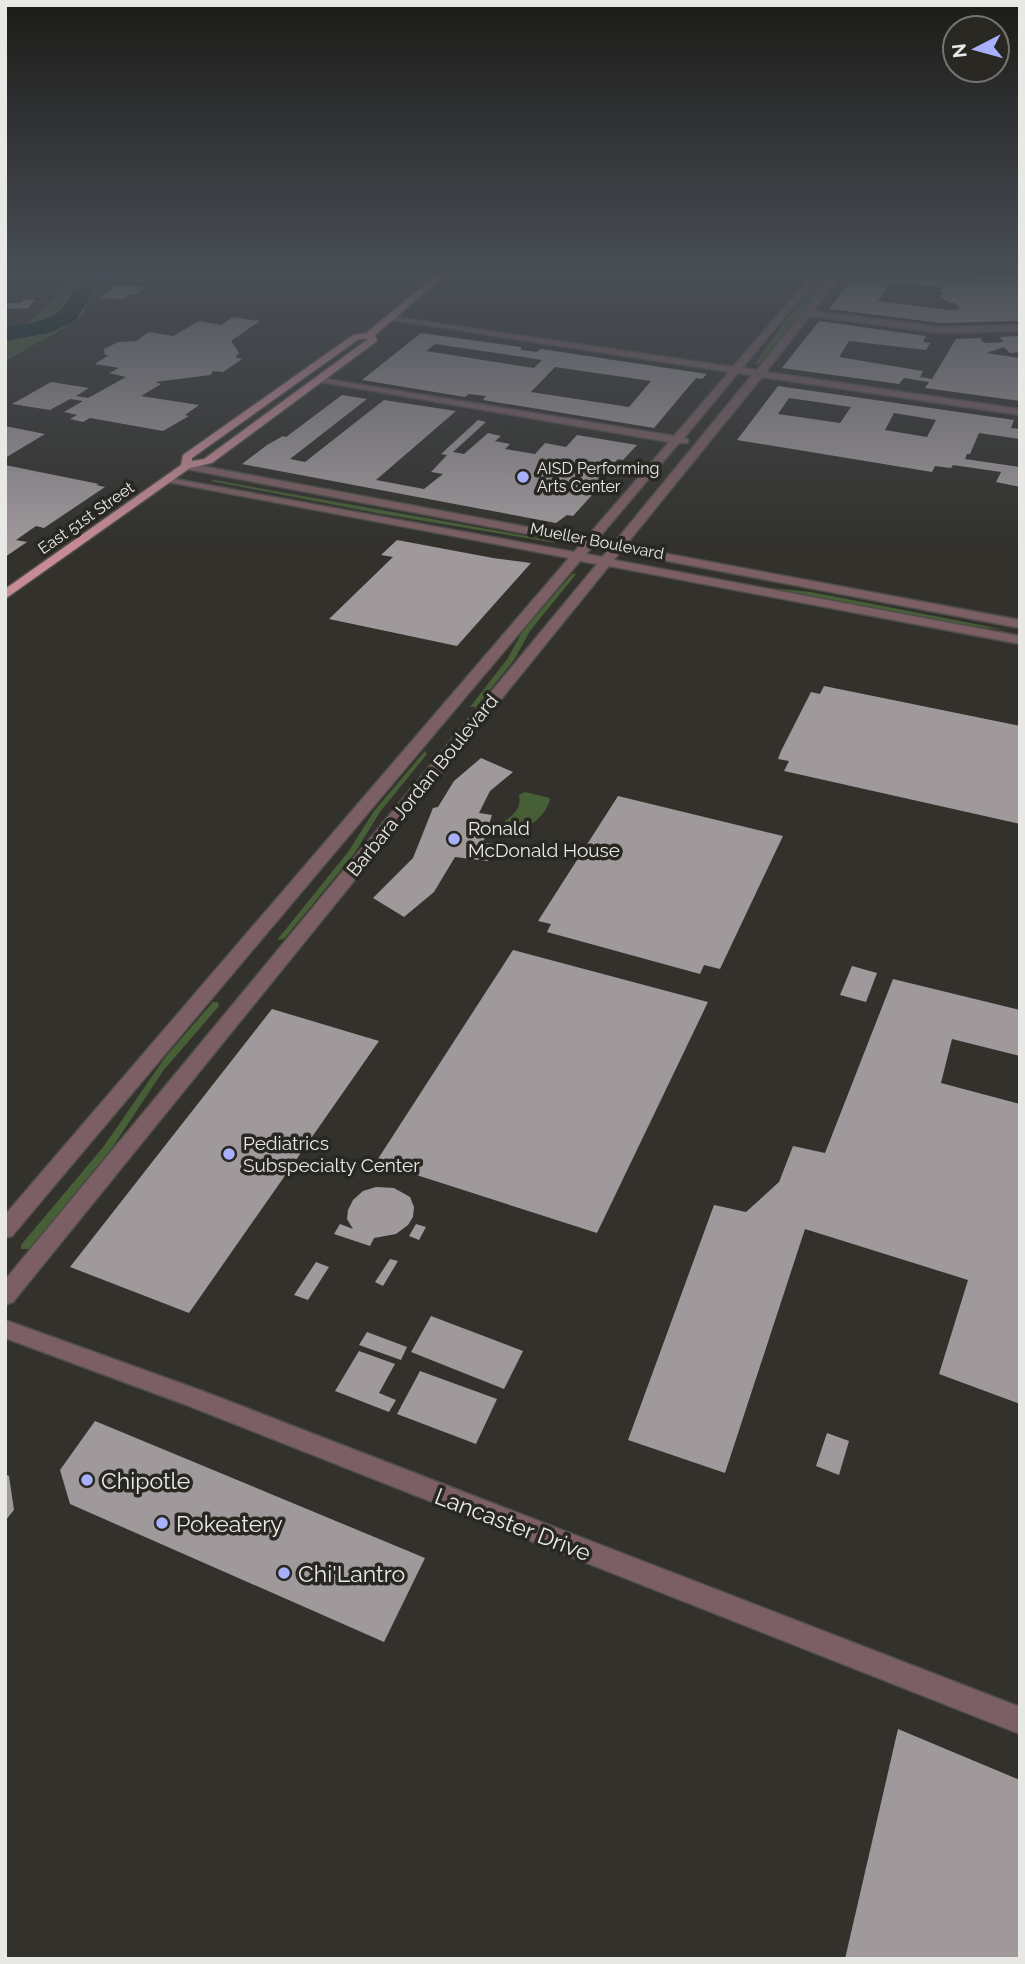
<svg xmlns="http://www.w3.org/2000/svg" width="1025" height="1964" font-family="Raleway,sans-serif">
<rect width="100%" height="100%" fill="#32312c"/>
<!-- green -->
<g fill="#475f37">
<path d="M81,273H148L101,286L89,298L85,311L75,322L5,361V331L25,326Z"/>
<path d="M825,273H829L805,308L759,364H755L783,323Z"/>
<path d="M214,480L554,541L556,543L382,514L211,481Z"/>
<path d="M577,573L530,631L514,660L476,707H470L508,658L522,632L572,574Z"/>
<path d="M770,588L811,592L1006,630L964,625Z"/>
<path d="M425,751L427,754L380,812L354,854L284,939L277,940L348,852L374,811Z"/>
<path d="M525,792L550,798C548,815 525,834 507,830L505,821C514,815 522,807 519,795Z"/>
<path d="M213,1002H218L219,1006L163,1071L112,1148L29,1249H21V1245L104,1146L166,1056Z"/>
</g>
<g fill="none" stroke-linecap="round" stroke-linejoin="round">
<!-- river -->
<path fill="#001b1e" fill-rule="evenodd" d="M96,273H125L122,277L96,287L75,321L49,333L5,341V327C22,324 45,323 58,312C76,297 68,283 96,273Z"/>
</g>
<!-- building -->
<g fill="#a0999c" fill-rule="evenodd">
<path d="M857,273H954L1020,277V321L942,323L829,309ZM892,282L942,287L941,291L944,294L939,295L949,303H955L961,309L949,310L878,301Z"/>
<path d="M115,286L132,287H145L136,295L128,294L123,299L101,298Z"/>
<path d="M24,300H35L28,308L5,309L7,303H21Z"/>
<path d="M233,317L260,321L231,341L239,353L235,357L242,359L223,372L213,371L210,375L155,382L161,384L141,396L199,405L185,415L189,416L163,431L90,418L83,422L70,419L77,415L64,412L83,401L70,399L50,410L12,404L51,382L89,388L76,396L88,398L126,377L109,373L119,368L95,364L109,355H105L104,349L118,342L136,341L149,332L173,336L199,321L221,325Z"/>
<path d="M819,321L926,336L923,342L930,343L926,350L849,341L839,357L923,371L920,377L932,379L956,339L980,338L984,343L1004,342L999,337L1020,336V352L1010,353L1004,347L986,353L1020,358V401L925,388L929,382L904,378L899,384L782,368Z"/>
<path d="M421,333L521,347V350L537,352L541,349L707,374L702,379L696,378L654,428L483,400L486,396L469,394L465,397L362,380ZM435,344L523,357L542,360L534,368L426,351ZM555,367L651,381L629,407L531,392Z"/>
<path d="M778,386L1014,420L1011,428L1020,429V439L979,433L970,454H967L965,459L1020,467V487L996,482L1001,472L953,465L951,468L935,466L932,472L737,440ZM789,398L851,407L840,423L778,414ZM894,413L936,420L927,437L885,430Z"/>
<path d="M342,395L367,399L290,459L305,462L384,400L456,411L376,480L424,489L443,474L431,472L447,455L441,454L478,420L486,422L453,452L464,454L488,433L501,436L495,441L510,444L505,449L535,454L545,443L566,447L577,435L637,445L623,460L618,459L615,462L619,463L602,481H599L597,483L602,484L573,516L567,515L556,523L242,464L267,445L283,436L286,437Z"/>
<path d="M5,426L45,434L5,458Z"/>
<path d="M5,465L99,484L96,485L105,487L44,528L36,526L16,540L27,542L5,557Z"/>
<path d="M397,540L493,558L531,563L457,646L329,619L393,557L381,555Z"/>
<path d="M824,686L1020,726V824L784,771L789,761L778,759L781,751L811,692L820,694Z"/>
<path d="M481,758L513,772L490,791L479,813L492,815L483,843L494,844L488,861L455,857L434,892L404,917L373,898L413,858L433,808L438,807L454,781Z"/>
<path d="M618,796L783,836L720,969L704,965L700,974L547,932L551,924L538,921Z"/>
<path d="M513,950L708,1002L597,1233L376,1162Z"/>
<path d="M852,966L877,973L866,1002L840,995Z"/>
<path d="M893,979L1020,1010V1056L952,1039L941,1083L1020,1104V1404L939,1374L968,1280L805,1229L725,1473L628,1440L714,1205L746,1212L779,1182L793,1146L825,1153Z"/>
<path d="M272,1009L379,1041L189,1313L70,1267Z"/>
<path d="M376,1187L394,1188L410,1197L414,1207L413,1217L408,1225L396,1234L374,1238L370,1246L334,1234L340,1224L353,1229L347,1219L348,1210L353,1200L363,1191Z"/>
<path d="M416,1224L426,1227L419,1240L409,1236Z"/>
<path d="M390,1259L398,1261L383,1286L375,1282Z"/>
<path d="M316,1262L329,1267L308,1300L294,1295Z"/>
<path d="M431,1316L523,1351L504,1389L411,1352Z"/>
<path d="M367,1332L407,1347L401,1360L359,1345Z"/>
<path d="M359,1351L395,1364L379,1393L396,1400L389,1412L335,1391Z"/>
<path d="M420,1371L497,1399L476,1444L397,1414Z"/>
<path d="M95,1421L425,1558L384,1642L70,1504L60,1470Z"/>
<path d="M827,1433L849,1441L839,1475L816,1466Z"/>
<path d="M5,1474L9,1476L14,1510L5,1521Z"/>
<path d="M898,1729L1020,1780V1959H845Z"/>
</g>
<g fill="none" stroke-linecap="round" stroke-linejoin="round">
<!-- minor casing -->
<g stroke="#4f4e49" stroke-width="3">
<g id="minor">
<path d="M814,273H822L742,368L757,370L834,273H842L814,311L941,327L1020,325V331L941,333L810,316L766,372L1020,409V415L762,377L625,546L1020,620V628L620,552L614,560L1020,636V644L609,566L13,1302L5,1305V1280L597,564L580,561L12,1236L5,1238V1215L569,558L168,482L163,479L164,477L574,552L581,544L186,469L181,466L186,463L586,538L669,442L315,381L320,378L674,436L729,372L385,319L389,316L733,367ZM738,373L752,375L614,543L597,540L679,443H688V439L684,438ZM592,547L609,550L602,557L586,554Z"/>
<path d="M5,1320L205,1392L1020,1707V1734L189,1406L5,1338Z"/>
</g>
</g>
<!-- major casing -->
<g stroke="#4f4e49" stroke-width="3">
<path id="major" d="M439,273H448L375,335L377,341L212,463L190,468L5,599V589L181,465L183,455L353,335L366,333ZM359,339H368L204,459L192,461V458Z"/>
</g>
<!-- minor -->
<use href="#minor" fill="#7c5f64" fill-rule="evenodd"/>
<!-- major -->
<use href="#major" fill="#c68b95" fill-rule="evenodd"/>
</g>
<!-- sky -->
<linearGradient id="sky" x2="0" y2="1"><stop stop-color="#1c1b18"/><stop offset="0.5" stop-color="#494e56"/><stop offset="1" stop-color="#494e56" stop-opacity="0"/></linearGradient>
<rect width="1025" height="548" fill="url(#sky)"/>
<!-- markers -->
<g fill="#a8b0fc" stroke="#282722" stroke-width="2.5">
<circle cx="523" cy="477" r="7"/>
<circle cx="454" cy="839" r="7"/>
<circle cx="229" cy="1154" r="7"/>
<circle cx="87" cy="1480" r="7"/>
<circle cx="162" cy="1523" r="7"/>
<circle cx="284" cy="1573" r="7"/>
</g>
<g text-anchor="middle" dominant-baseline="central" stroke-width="7" stroke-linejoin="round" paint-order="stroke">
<!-- far-poi labels -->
<g font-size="16" fill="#e8e8e4" stroke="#282722" text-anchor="start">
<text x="537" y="468">AISD Performing<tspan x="537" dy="18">Arts Center</tspan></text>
</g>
<!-- far-street labels -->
<g font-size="16" fill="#e8e8e4" stroke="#282722">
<text transform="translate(86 518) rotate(-35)">East 51st Street</text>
<text transform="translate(597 541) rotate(11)">Mueller Boulevard</text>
</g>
<!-- street labels -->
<g font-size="19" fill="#e8e8e4" stroke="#282722">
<text transform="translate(422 785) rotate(-51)">Barbara Jordan Boulevard</text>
</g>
<!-- poi labels -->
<g font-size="19" fill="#e8e8e4" stroke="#282722" text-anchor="start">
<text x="468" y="828">Ronald<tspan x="468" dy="22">McDonald House</tspan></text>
<text x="243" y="1143">Pediatrics<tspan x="243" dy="22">Subspecialty Center</tspan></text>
</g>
<!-- near-poi labels -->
<g font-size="23" fill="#e8e8e4" stroke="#282722" text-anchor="start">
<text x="101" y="1480">Chipotle</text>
<text x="176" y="1523">Pokeatery</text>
<text x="298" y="1573">Chi'Lantro</text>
</g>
<!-- near-street labels -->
<g font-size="23" fill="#e8e8e4" stroke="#282722">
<text transform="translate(513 1524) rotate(21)">Lancaster Drive</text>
</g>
</g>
<!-- border -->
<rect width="1025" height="1964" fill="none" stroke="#e8e8e4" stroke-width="14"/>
<!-- north arrow -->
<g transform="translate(976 49) rotate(264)"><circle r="33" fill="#282722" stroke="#757470" stroke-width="2"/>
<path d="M0-5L12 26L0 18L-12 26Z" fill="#a8b0fc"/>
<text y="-10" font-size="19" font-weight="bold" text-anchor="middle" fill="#e8e8e4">N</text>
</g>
</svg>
